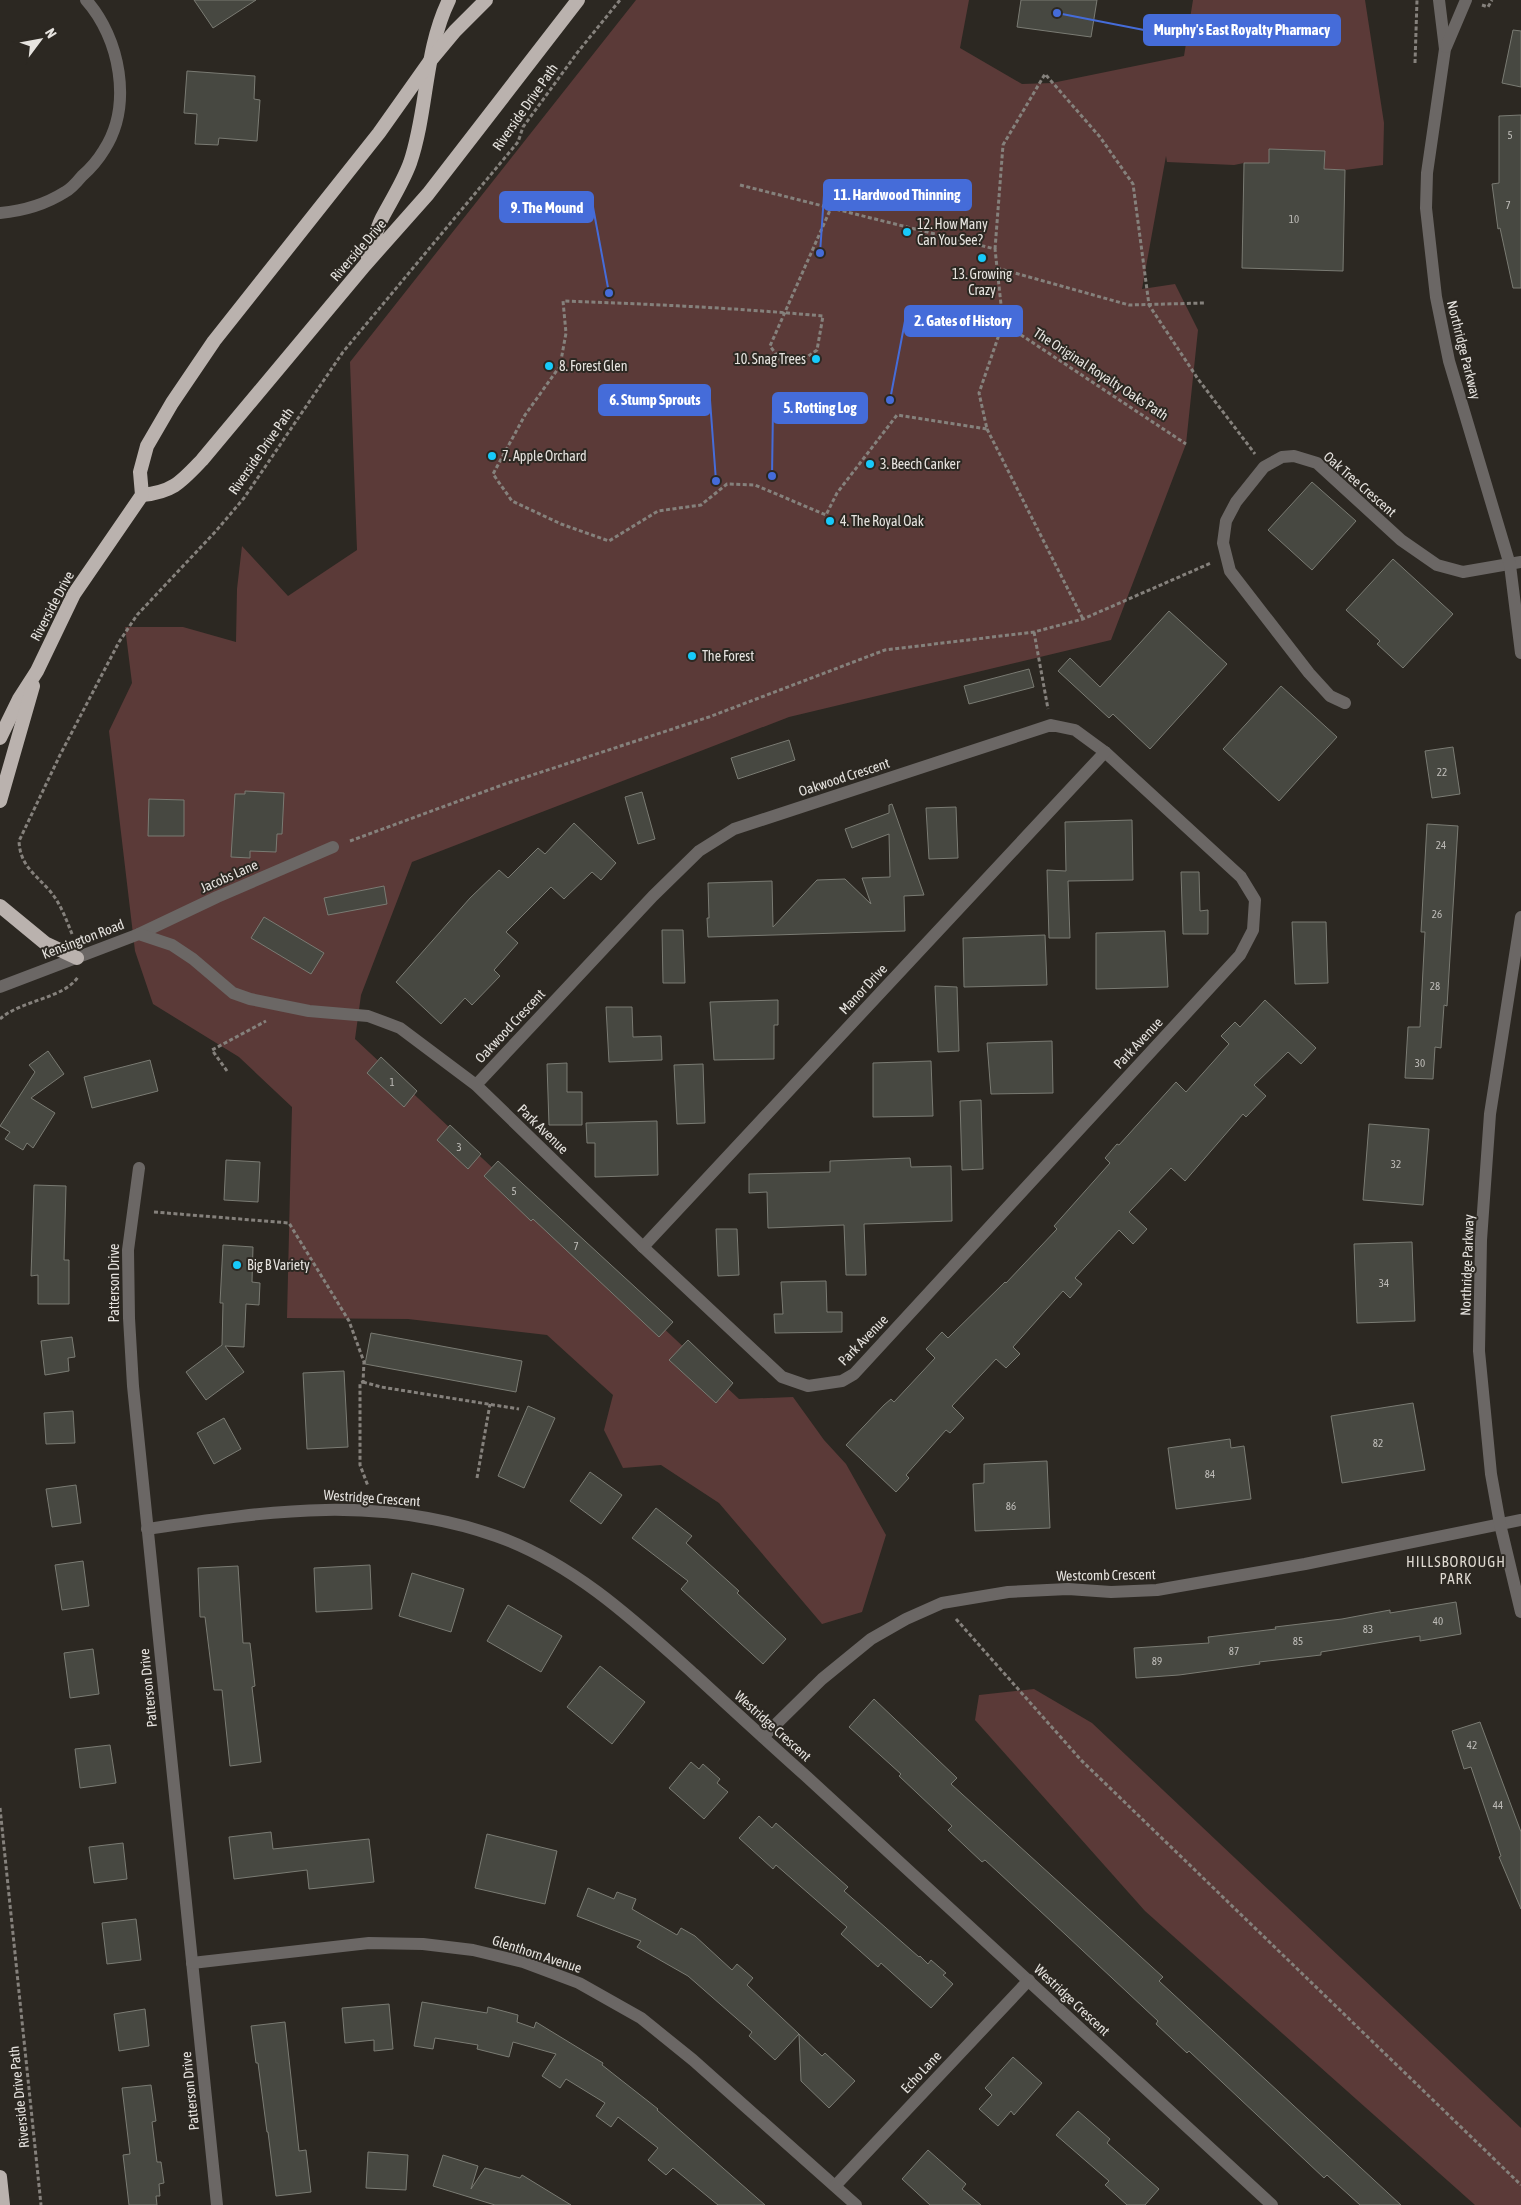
<svg xmlns="http://www.w3.org/2000/svg" width="1521" height="2205" font-family="'Asap Condensed',sans-serif">
<rect width="100%" height="100%" fill="#2c2822"/>
<!-- green -->
<g fill="#5b3a38">
<path d="M636,0H969L960,48L1022,84L1052,83L1184,56L1193,0H1365L1384,123L1383,165L1345,170L1324,169L1325,151L1269,149V163H1244L1234,165L1167,162L1166,156L1142,289L1175,284L1198,330L1186,444L1111,640L789,717L412,862L361,995L355,1039L739,1399L793,1397L824,1440L846,1464L886,1535L862,1612L822,1624L719,1503L661,1465L623,1468L604,1430L613,1395L547,1335L408,1319L287,1318L292,1107L239,1057L153,1004L135,951L109,731L132,683L125,627H183L236,642L237,589L242,546L288,596L357,550L350,362Z"/>
<path d="M1034,1689L1092,1723L1521,2128V2205H1475L1145,1911L975,1720L979,1695Z"/>
</g>
<!-- building -->
<g fill="#474841" stroke="#7a7b73">
<path d="M194,0H256L213,28Z"/>
<path d="M1021,0H1097L1091,37L1017,27Z"/>
<path d="M1513,30L1521,31V87L1502,83Z"/>
<path d="M187,71L255,76L254,99L260,100L257,141L219,138L218,145L195,144L197,114L184,113Z"/>
<path d="M1521,115V288H1513L1500,228L1498,229L1492,184L1499,183V116Z"/>
<path d="M1269,149L1325,151L1324,169L1345,170L1343,271L1242,268L1244,163H1269Z"/>
<path d="M1312,482L1356,521L1312,570L1268,530Z"/>
<path d="M1393,559L1453,614L1403,668L1377,644L1380,641L1346,610Z"/>
<path d="M1169,611L1227,664L1150,749L1113,714L1109,718L1058,671L1070,658L1100,687Z"/>
<path d="M1029,669L1034,687L969,704L964,686Z"/>
<path d="M1281,686L1337,737L1279,801L1223,749Z"/>
<path d="M789,740L795,760L738,779L731,758Z"/>
<path d="M1453,747L1460,794L1432,798L1425,751Z"/>
<path d="M245,791L284,793L282,834H277L276,852L250,851V858L231,857L235,794H245Z"/>
<path d="M642,792L655,839L638,844L625,797Z"/>
<path d="M149,799L184,800V836H148Z"/>
<path d="M892,804L924,895L904,896L905,931L708,937L707,918H709L708,883L772,881L773,927L817,880L845,879L871,904L862,878L890,877L889,834L852,848L845,829L889,813V805Z"/>
<path d="M956,807L958,858L929,859L926,808Z"/>
<path d="M1132,820L1133,880L1068,881L1070,938H1049L1047,870L1066,871L1065,822Z"/>
<path d="M574,823L616,863L601,880L592,872L564,899L551,887L506,932L518,943L494,970L500,976L472,1005L465,998L441,1024L396,982L470,898L499,870L508,878L538,848L545,854Z"/>
<path d="M1427,824L1458,826L1447,1006L1444,1005L1441,1048L1435,1047L1433,1079L1405,1078L1408,1027H1420L1425,932H1421Z"/>
<path d="M1181,872H1199L1200,911L1208,910V934H1183Z"/>
<path d="M384,886L387,904L328,915L324,898Z"/>
<path d="M264,917L324,953L311,974L251,938Z"/>
<path d="M1292,922H1326L1328,983L1295,984Z"/>
<path d="M662,930H683L685,983H663Z"/>
<path d="M1165,931L1168,987L1096,989V933Z"/>
<path d="M1045,935L1047,985L964,987L963,938Z"/>
<path d="M935,986L957,987L959,1051L938,1052Z"/>
<path d="M778,1000V1025H774V1059L714,1060L710,1002Z"/>
<path d="M1265,1000L1316,1048L1301,1064L1288,1052L1254,1085L1266,1096L1246,1117L1243,1114L1185,1181L1171,1168L1129,1212L1147,1229L1133,1244L1119,1230L1075,1278L1082,1284L1070,1298L1063,1291L1013,1347L1020,1354L1006,1368L996,1359L952,1406L964,1418L950,1433L946,1430L906,1475L909,1478L896,1492L846,1445L884,1405L891,1399L894,1402L935,1358L926,1349L942,1332L948,1338L1005,1282L1006,1283L1057,1229L1054,1226L1110,1163L1105,1158L1117,1144L1119,1145L1176,1082L1186,1092L1229,1044L1221,1036L1235,1022L1240,1027Z"/>
<path d="M606,1007H632L633,1037L661,1036L662,1060L609,1062Z"/>
<path d="M1052,1041L1053,1093L991,1094L987,1043Z"/>
<path d="M48,1051L64,1074L31,1098L55,1113L33,1148L27,1143L23,1150L5,1139L10,1132L0,1126L35,1072L29,1065Z"/>
<path d="M381,1057L417,1091L404,1107L367,1073Z"/>
<path d="M150,1060L158,1091L92,1108L84,1077Z"/>
<path d="M931,1061L933,1116L873,1117V1063Z"/>
<path d="M567,1063V1092H582V1125H549L547,1064Z"/>
<path d="M703,1064L705,1123L677,1124L674,1065Z"/>
<path d="M981,1100L983,1169L962,1170L960,1101Z"/>
<path d="M657,1121L658,1175L595,1177V1143H587L586,1123Z"/>
<path d="M1369,1124L1429,1129L1423,1205L1363,1200Z"/>
<path d="M450,1125L481,1154L468,1169L437,1140Z"/>
<path d="M910,1158L911,1167L951,1166L952,1221L864,1224L866,1275H846L844,1225L768,1228L767,1192L749,1193V1174L830,1172V1161Z"/>
<path d="M226,1160L260,1162L258,1202L224,1200Z"/>
<path d="M498,1161L673,1322L659,1337L533,1219L531,1221L484,1176Z"/>
<path d="M34,1185L66,1186L64,1260H69V1304H38V1275L31,1276Z"/>
<path d="M716,1229H737L739,1275L718,1276Z"/>
<path d="M1412,1242L1415,1321L1357,1323L1354,1244Z"/>
<path d="M223,1245L253,1247L252,1282L260,1283L259,1305L246,1304L244,1347L225,1346L244,1372L206,1400L186,1372L222,1345L223,1303H220Z"/>
<path d="M826,1281L827,1312H842V1332L775,1333L774,1314H783L781,1282Z"/>
<path d="M371,1333L522,1361L516,1392L365,1364Z"/>
<path d="M72,1337L75,1357L68,1358L69,1371L45,1375L41,1341Z"/>
<path d="M688,1340L733,1383L716,1403L669,1360Z"/>
<path d="M344,1371L348,1447L307,1449L303,1373Z"/>
<path d="M1413,1403L1425,1470L1342,1483L1331,1416Z"/>
<path d="M528,1406L555,1418L524,1488L498,1476Z"/>
<path d="M73,1411L75,1443L46,1444L44,1413Z"/>
<path d="M224,1418L241,1449L214,1464L197,1433Z"/>
<path d="M1230,1439L1231,1448L1244,1446L1251,1499L1176,1509L1168,1448Z"/>
<path d="M1047,1461L1050,1528L975,1531L973,1484L984,1483V1464Z"/>
<path d="M590,1472L622,1495L601,1524L570,1501Z"/>
<path d="M76,1485L81,1523L52,1527L46,1489Z"/>
<path d="M656,1508L692,1536L686,1543L739,1591L737,1593L786,1639L763,1664L681,1589L688,1581L632,1538Z"/>
<path d="M83,1561L89,1606L62,1610L55,1565Z"/>
<path d="M370,1565L372,1609L316,1612L314,1568Z"/>
<path d="M238,1566L243,1643H250L255,1686L252,1687L261,1762L230,1766L222,1690H214L205,1617H200L198,1568Z"/>
<path d="M412,1573L464,1589L451,1632L399,1616Z"/>
<path d="M1456,1602L1461,1634L1420,1641V1636L1321,1652V1655L1259,1662L1260,1664L1179,1675L1136,1678L1134,1648L1209,1643L1208,1637L1276,1629L1275,1627L1342,1619L1390,1610V1613Z"/>
<path d="M508,1605L562,1636L541,1672L487,1641Z"/>
<path d="M93,1649L99,1694L70,1698L64,1653Z"/>
<path d="M600,1666L645,1702L612,1744L567,1707Z"/>
<path d="M874,1699L957,1778L951,1784L1163,1977L1159,1981L1401,2205H1360L1327,2175L1324,2178L1189,2051L1187,2053L1156,2024L1158,2021L1066,1935L985,1860L982,1862L948,1830L952,1826L899,1776L901,1774L849,1727Z"/>
<path d="M1480,1722L1521,1832V1909L1499,1857L1501,1856L1471,1767L1464,1769L1452,1731Z"/>
<path d="M110,1745L116,1783L80,1788L75,1749Z"/>
<path d="M691,1762L699,1769L703,1764L720,1779L717,1783L728,1792L704,1819L669,1788Z"/>
<path d="M759,1816L772,1828L776,1823L848,1887L844,1891L919,1957L920,1956L928,1964L931,1960L946,1973L943,1975L953,1984L931,2008L881,1963L878,1967L841,1934L847,1927L776,1865L773,1869L739,1838Z"/>
<path d="M271,1832L273,1849L369,1839L374,1882L309,1889L307,1870L234,1879L229,1837Z"/>
<path d="M487,1834L557,1851L545,1904L475,1888Z"/>
<path d="M123,1843L127,1879L94,1883L89,1847Z"/>
<path d="M588,1888L614,1899L617,1892L636,1899L632,1909L677,1935L681,1928L695,1936L732,1970L737,1964L753,1978L747,1985L799,2034L775,2060L749,2036L752,2032L688,1976L637,1947L641,1941L577,1916Z"/>
<path d="M136,1919L141,1960L107,1964L102,1923Z"/>
<path d="M422,2002L487,2013L488,2007L518,2015L517,2022L534,2028L536,2022L603,2063L602,2065L658,2109L657,2110L765,2205H718L673,2168L666,2175L648,2160L658,2148L618,2117L611,2127L596,2116L605,2103L566,2079L560,2088L542,2076L556,2054L513,2042L509,2057L477,2049L478,2045L435,2038L433,2049L414,2046Z"/>
<path d="M389,2004L393,2049L374,2051V2040L345,2043L342,2008Z"/>
<path d="M145,2009L149,2046L119,2051L114,2014Z"/>
<path d="M285,2022L299,2151L306,2150L311,2192L276,2196L268,2132H267L258,2063H256L251,2026Z"/>
<path d="M799,2034L822,2056L825,2053L855,2081L829,2108L801,2081Z"/>
<path d="M1013,2057L1042,2083L1014,2115L1011,2111L998,2126L979,2109L992,2095L985,2088Z"/>
<path d="M151,2085L156,2121L152,2122L157,2162H161L164,2183L159,2184L160,2196H156L157,2205H129L123,2155L130,2154L122,2088Z"/>
<path d="M1078,2111L1110,2139L1107,2143L1159,2189L1145,2205H1127L1105,2185L1109,2181L1056,2135Z"/>
<path d="M928,2150L966,2184L962,2189L981,2205H930L902,2179Z"/>
<path d="M368,2152L408,2155L406,2190L366,2188Z"/>
<path d="M443,2155L478,2166L471,2189L485,2168L520,2178L522,2175L571,2205H495L433,2186Z"/>
</g>
<g fill="none" stroke-linecap="round" stroke-linejoin="round">
<!-- path -->
<g stroke="#85817c" stroke-width="3" stroke-dasharray="4 2.5" stroke-linecap="butt">
<path d="M1482,5L1488,7L1492,0"/>
<path d="M1415,63L1417,0"/>
<path d="M740,185L831,208"/>
<path d="M995,249L1003,145L1045,74L1100,137L1133,184L1149,305L1198,379L1255,454"/>
<path d="M997,268L1129,305L1204,303"/>
<path d="M1003,323L995,249L831,208L770,346L781,361H801L817,350L823,316C736,308 650,304 563,301L566,333L560,366L525,415L493,474L512,501L561,524L609,541L658,511L701,505L727,484L755,485L826,515L837,493L897,415L987,429L979,393L1003,323L1186,444"/>
<path d="M987,429L1083,619"/>
<path d="M1034,632L1048,709"/>
<path d="M350,841L505,784L709,717L885,650L1034,632L1083,619L1211,563"/>
<path d="M72,934C66,919 60,902 49,890C34,873 20,865 19,841L60,755L119,642L137,615L216,531L244,498L343,352L518,142L523,127L577,53L620,0"/>
<path d="M0,1019C21,1000 63,999 78,977"/>
<path d="M227,1071L212,1050L266,1021"/>
<path d="M154,1212L289,1223L349,1321L364,1362L363,1382L360,1383V1465L368,1486"/>
<path d="M363,1382L381,1387L519,1409"/>
<path d="M477,1478L490,1404"/>
<path d="M956,1619L1081,1760L1521,2185"/>
<path d="M0,1808L41,2205"/>
</g>
<!-- minor -->
<g stroke="#6b6765" stroke-width="12">
<path d="M0,213C22,211 46,204 65,192C71,189 77,182 82,176C90,169 98,160 104,150C133,105 120,38 86,0"/>
<path d="M1345,703L1330,696L1309,673L1230,571L1223,543L1226,521L1236,502L1264,467L1282,457L1294,456L1317,463L1401,540L1437,565L1463,572L1521,562"/>
<path d="M139,934L217,897L333,847"/>
<path d="M0,987L139,934L172,945L193,959L233,993L250,999L309,1011L368,1016L400,1028L476,1085L643,1247L782,1377L808,1386L842,1381L854,1374L1240,955L1253,930L1255,900L1241,877L1105,752L1075,730L1051,725L734,829L699,851L653,896L476,1085"/>
<path d="M139,1168L128,1250L129,1318L133,1386L217,2205"/>
<path d="M643,1247L1105,752"/>
<path d="M147,1529C269,1511 375,1494 496,1536C573,1563 635,1621 694,1674C732,1709 769,1743 807,1777C962,1919 1117,2062 1272,2205"/>
<path d="M763,1737L822,1679L871,1639L906,1619L942,1603L1008,1592L1068,1589L1111,1592L1157,1590L1305,1564L1521,1520"/>
<path d="M192,1963L369,1943L423,1944L473,1950L523,1962L579,1983L641,2018L693,2060L856,2205"/>
<path d="M835,2186L1029,1980"/>
</g>
<!-- tertiary -->
<g stroke="#6b6765" stroke-width="12">
<path d="M1439,0L1445,49L1427,173L1426,208L1436,297L1449,361L1510,565L1521,653"/>
<path d="M1446,47L1466,0"/>
<path d="M1521,917L1490,1114L1481,1240L1479,1351L1491,1474L1500,1524L1521,1612"/>
</g>
<!-- trunk -->
<g stroke="#bab2ae" stroke-width="14">
<path d="M368,257C373,244 376,230 382,218C392,199 403,182 410,163C428,110 424,51 449,0"/>
<path d="M142,495C173,492 181,482 202,460L365,265L428,194L578,0"/>
<path d="M0,738L19,699L37,671L74,594L142,495L140,472L147,446L172,403L214,341L379,133L430,61L455,31L486,0"/>
<path d="M0,801L33,686"/>
<path d="M0,906L45,943L77,958"/>
<path d="M0,2177L3,2205"/>
</g>
</g>
<!-- markers -->
<g fill="#17cafb" stroke="#2c2822" stroke-width="2">
<circle cx="907" cy="232" r="5"/>
<circle cx="982" cy="258" r="5"/>
<circle cx="816" cy="359" r="5"/>
<circle cx="549" cy="366" r="5"/>
<circle cx="492" cy="456" r="5"/>
<circle cx="870" cy="464" r="5"/>
<circle cx="830" cy="521" r="5"/>
<circle cx="692" cy="656" r="5"/>
<circle cx="237" cy="1265" r="5"/>
</g>
<g text-anchor="middle" dominant-baseline="central" stroke-width="4" stroke-linejoin="round" paint-order="stroke">
<!-- number labels -->
<g font-size="11" fill="#bebcb8">
<text x="1510" y="135">5</text>
<text x="1508" y="205">7</text>
<text x="1294" y="219">10</text>
<text x="1442" y="772">22</text>
<text x="1441" y="845">24</text>
<text x="1437" y="914">26</text>
<text x="1435" y="986">28</text>
<text x="1420" y="1063">30</text>
<text x="392" y="1082">1</text>
<text x="459" y="1147">3</text>
<text x="1396" y="1164">32</text>
<text x="514" y="1191">5</text>
<text x="576" y="1246">7</text>
<text x="1384" y="1283">34</text>
<text x="1378" y="1443">82</text>
<text x="1210" y="1474">84</text>
<text x="1011" y="1506">86</text>
<text x="1438" y="1621">40</text>
<text x="1368" y="1629">83</text>
<text x="1298" y="1641">85</text>
<text x="1234" y="1651">87</text>
<text x="1157" y="1661">89</text>
<text x="1472" y="1745">42</text>
<text x="1498" y="1805">44</text>
</g>
<!-- street labels -->
<g font-size="14" fill="#e6e3df" stroke="#2c2822">
<text transform="translate(525 107) rotate(-55)">Riverside Drive Path</text>
<text transform="translate(358 250) rotate(-49)">Riverside Drive</text>
<text transform="translate(1464 350) rotate(76)">Northridge Parkway</text>
<text transform="translate(1101 374) rotate(33)">The Original Royalty Oaks Path</text>
<text transform="translate(261 451) rotate(-55)">Riverside Drive Path</text>
<text transform="translate(1360 484) rotate(41)">Oak Tree Crescent</text>
<text transform="translate(52 606) rotate(-62)">Riverside Drive</text>
<text transform="translate(844 777) rotate(-18)">Oakwood Crescent</text>
<text transform="translate(229 876) rotate(-24)">Jacobs Lane</text>
<text transform="translate(83 939) rotate(-21)">Kensington Road</text>
<text transform="translate(863 989) rotate(-47)">Manor Drive</text>
<text transform="translate(510 1026) rotate(-47)">Oakwood Crescent</text>
<text transform="translate(1138 1043) rotate(-47)">Park Avenue</text>
<text transform="translate(543 1129) rotate(44)">Park Avenue</text>
<text transform="translate(1467 1265) rotate(-88)">Northridge Parkway</text>
<text transform="translate(114 1283) rotate(-90)">Patterson Drive</text>
<text transform="translate(863 1340) rotate(-46)">Park Avenue</text>
<text transform="translate(372 1498) rotate(4)">Westridge Crescent</text>
<text transform="translate(1106 1575) rotate(-1)">Westcomb Crescent</text>
<text transform="translate(148 1688) rotate(-96)">Patterson Drive</text>
<text transform="translate(773 1726) rotate(42)">Westridge Crescent</text>
<text transform="translate(537 1954) rotate(18)">Glenthorn Avenue</text>
<text transform="translate(1072 2000) rotate(43)">Westridge Crescent</text>
<text transform="translate(921 2072) rotate(-47)">Echo Lane</text>
<text transform="translate(190 2091) rotate(-96)">Patterson Drive</text>
<text transform="translate(19 2097) rotate(-96)">Riverside Drive Path</text>
</g>
<!-- poi labels -->
<g font-size="14" fill="#e6e3df" stroke="#2c2822" text-anchor="start">
<text x="917" y="224">12. How Many<tspan x="917" dy="16">Can You See?</tspan></text>
<text x="982" y="274" text-anchor="middle">13. Growing<tspan x="982" dy="16">Crazy</tspan></text>
<text x="806" y="359" text-anchor="end">10. Snag Trees</text>
<text x="559" y="366">8. Forest Glen</text>
<text x="502" y="456">7. Apple Orchard</text>
<text x="880" y="464">3. Beech Canker</text>
<text x="840" y="521">4. The Royal Oak</text>
<text x="702" y="656">The Forest</text>
<text x="247" y="1265">Big B Variety</text>
</g>
<!-- neighbourhood labels -->
<g font-size="15" letter-spacing="1" fill="#ded9d1" stroke="#2c2822">
<text x="1456" y="1561">HILLSBOROUGH<tspan x="1456" dy="17">PARK</tspan></text>
</g>
</g>
<!-- callouts -->
<path fill="none" stroke="#456cd9" stroke-width="2" d="M1057 13L1144 30M820 253L824 195M609 293L593 207M890 400L905 321M716 481L710 400M772 476L773 408"/>
<g fill="#456cd9" stroke="#2c2822" stroke-width="2">
<circle cx="1057" cy="13" r="5"/>
<circle cx="820" cy="253" r="5"/>
<circle cx="609" cy="293" r="5"/>
<circle cx="890" cy="400" r="5"/>
<circle cx="716" cy="481" r="5"/>
<circle cx="772" cy="476" r="5"/>
</g>
<g fill="#456cd9" stroke="#456cd9" stroke-width="2">
<rect x="1144" y="15" width="196" height="30" rx="5"/>
<rect x="824" y="180" width="147" height="30" rx="5"/>
<rect x="500" y="192" width="93" height="30" rx="5"/>
<rect x="905" y="306" width="117" height="30" rx="5"/>
<rect x="599" y="385" width="111" height="30" rx="5"/>
<rect x="773" y="393" width="94" height="30" rx="5"/>
</g>
<g font-size="15" text-anchor="middle" font-weight="bold" fill="#fff">
<text x="1242" y="35">Murphy's East Royalty Pharmacy</text>
<text x="897" y="200">11. Hardwood Thinning</text>
<text x="547" y="213">9. The Mound</text>
<text x="963" y="326">2. Gates of History</text>
<text x="655" y="405">6. Stump Sprouts</text>
<text x="820" y="413">5. Rotting Log</text>
</g>
<!-- north arrow -->
<g transform="translate(40 40) rotate(58)" stroke="#2c2822" stroke-width="4" paint-order="stroke">
<path d="M0-4L9 19L0 12L-9 19Z" fill="#e6e3df"/>
<text y="-8" font-size="14" font-weight="bold" text-anchor="middle" fill="#e6e3df">N</text>
</g>
</svg>
